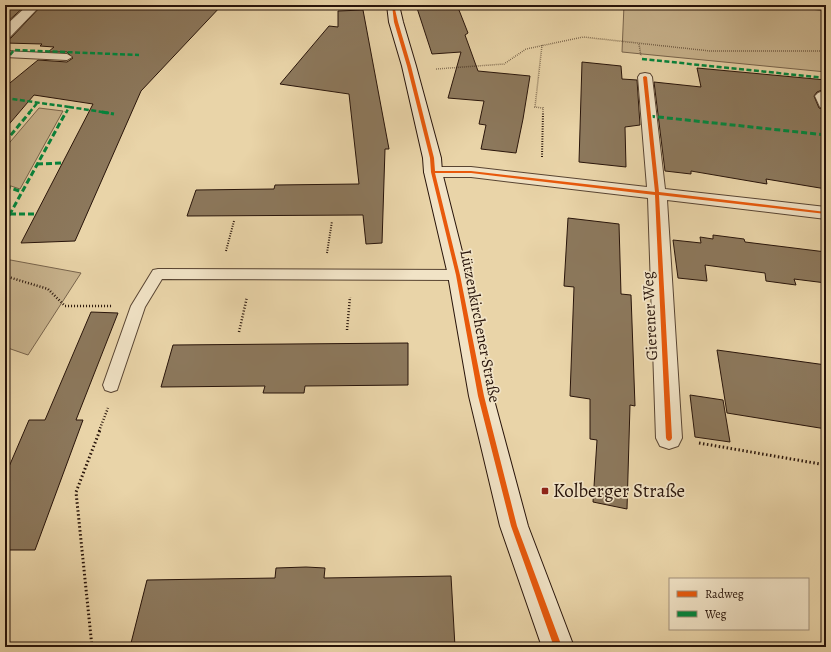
<svg xmlns="http://www.w3.org/2000/svg" width="831" height="652" font-family="Alegreya,serif">
<rect width="100%" height="100%" fill="#e9d4a8"/>
<filter id="stains"><feTurbulence type="fractalNoise" baseFrequency=".005" numOctaves="4"/><feColorMatrix values="0 0 0 0 .2 0 0 0 0 .09 0 0 0 0 .02 0 0 0 .5 -.17"/></filter>
<radialGradient id="worn" r=".72"><stop offset=".6" stop-color="#630" stop-opacity="0"/><stop offset="1" stop-color="#630" stop-opacity=".3"/></radialGradient>
<!-- green -->
<g fill="#c8b38d" stroke="#78644c">
<path d="M624,5H780L826,11V72L622,52Z"/>
<path d="M39,108L63,111L20,189L5,184V148Z"/>
<path d="M5,259L81,273L28,355L5,347Z"/>
</g>
<!-- building -->
<g fill="#8c785c" stroke="#28140a">
<path d="M5,5H26L5,24Z"/>
<path d="M42,5H222L141,91L75,241L21,243L93,104L34,95L5,129V87L38,60L67,62L73,58L67,52H48L54,47L40,46L42,44L5,43V39L11,38Z"/>
<path d="M416,5H457L468,33L465,35L478,71L530,76L523,119L516,153L481,149L486,125L479,124L484,101L448,98L461,52L432,54Z"/>
<path d="M363,10L389,149H385L382,243L366,244L363,215L187,216L196,190L274,189L275,185L359,184L349,94L280,84L329,26L338,27V11Z"/>
<path d="M582,62L621,66L622,79L637,80L640,125L625,127L626,167L579,162Z"/>
<path d="M697,68L826,80V90H822L817,92L814,96L819,108L826,110V189L766,179L767,184L691,171V174L665,171L654,82L701,87Z"/>
<path d="M568,218L619,224L621,294L631,295L635,406L630,405L627,509L593,502L597,440L590,439V399L570,396L574,287L564,286Z"/>
<path d="M713,235L744,239L745,242L826,252V283L794,279L796,285L766,281L765,273L705,265L707,281L678,278L673,240L701,243L700,237L713,239Z"/>
<path d="M91,312L118,313L76,420H83L35,550H5V476L29,420H45Z"/>
<path d="M408,343V385L305,386L304,393H263L265,386L161,387L173,345Z"/>
<path d="M717,350L826,365V429L727,413Z"/>
<path d="M690,395L723,400L730,442L695,437Z"/>
<path d="M306,567L325,568L324,578L451,576L455,647H130L147,580L275,578L276,568Z"/>
</g>
<g fill="none" stroke-linecap="round" stroke-linejoin="round">
<!-- lane casing -->
<g stroke="#584432" stroke-width="2">
<g id="lane">
<path d="M5,51L67,54L72,57L67,60L5,57Z"/>
<path d="M158,269L458,270L463,271L465,275L463,279L458,280L162,279L145,307L117,390L111,392L105,390L103,385L131,306L153,270Z"/>
</g>
</g>
<!-- street casing -->
<g stroke="#584432" stroke-width="2">
<g id="street">
<path d="M28,5H41L10,37L5,38V26Z"/>
<path d="M645,73L650,74L652,77L665,189L826,207V219L667,200L682,438L678,446L669,449L660,446L656,438L648,198L471,177H433L427,176L424,172L427,168L433,167H471L647,187L638,77L640,74Z"/>
<path d="M823,91L826,92V109L820,107L815,96L818,93Z"/>
</g>
</g>
<!-- secondary casing -->
<g stroke="#28140a" stroke-width="2">
<path id="secondary" d="M387,5H399L403,22L416,66L441,158L442,172L468,275L493,396L528,526L574,647H542L500,526L469,396L448,275L424,172L423,158L402,66L389,22Z"/>
</g>
<!-- path-far3 -->
<g stroke="#28140a" stroke-width="1.5" stroke-dasharray="0.5 1.5" stroke-linecap="butt">
<path d="M639,44L641,56"/>
<path d="M542,45L535,107L543,108V113"/>
<path d="M436,69L504,64L526,49L583,37L710,51H826"/>
</g>
<!-- path-far2 -->
<g stroke="#28140a" stroke-width="2" stroke-dasharray="1 1.5" stroke-linecap="butt">
<path d="M542,157L543,112"/>
<path d="M226,251L234,221"/>
<path d="M327,253L332,221"/>
</g>
<!-- path-far1 -->
<g stroke="#28140a" stroke-width="2.5" stroke-dasharray="1 2" stroke-linecap="butt">
<path d="M5,276L48,289L65,306H112"/>
<path d="M347,330L350,297"/>
<path d="M239,332L247,297"/>
<path d="M99,431L108,408"/>
</g>
<!-- path -->
<g stroke="#28140a" stroke-width="3" stroke-dasharray="1.5 2.5" stroke-linecap="butt">
<path d="M699,443L826,465"/>
<path d="M92,647L76,492L100,430"/>
</g>
<!-- lane -->
<use href="#lane" fill="#f1e3c6" fill-rule="evenodd"/>
<!-- street -->
<use href="#street" fill="#f1e3c6" fill-rule="evenodd"/>
<!-- secondary -->
<use href="#secondary" fill="#f1e3c6" fill-rule="evenodd"/>
<!-- quiet-far1 -->
<g stroke="#00873e" stroke-width="2.5" stroke-dasharray="5 2.5" stroke-linecap="butt">
<path d="M10,55L14,50L139,55"/>
<path d="M642,59L826,78"/>
<path d="M823,96L826,104"/>
<path d="M5,98L69,107L66,113"/>
<path d="M69,107L109,113"/>
<path d="M29,113L38,102"/>
</g>
<!-- quiet -->
<g stroke="#00873e" stroke-width="3" stroke-dasharray="6 3" stroke-linecap="butt">
<path d="M102,112L114,114"/>
<path d="M649,116L826,135"/>
<path d="M5,142L30,112"/>
<path d="M37,164L62,163"/>
<path d="M5,186L22,192"/>
<path d="M10,214H36"/>
<path d="M5,223L66,112"/>
</g>
<!-- cycleway casing -->
<g stroke="#f1e3c6" stroke-width="3">
<path id="cycleway" d="M392,5H394L398,22L411,66L434,158L435,171H471L655,192L643,77L645,76L647,77L659,192L826,212V214L659,195L672,438L671,440L669,441L667,440L666,438L655,195L471,173H435L460,275L484,396L517,526L562,647H554L511,526L478,396L456,275L431,172L430,158L407,66L394,22Z"/>
</g>
<!-- cycleway -->
<use href="#cycleway" fill="#e8590c" fill-rule="evenodd"/>
</g>
<!-- markers -->
<rect fill="#8f2418" stroke="#f1e3c6" stroke-width="1.5" x="541" y="487" width="8" height="8" rx="2"/>
<g text-anchor="middle" dominant-baseline="central" stroke-width="3.5" stroke-linejoin="round" paint-order="stroke">
<!-- street labels -->
<g font-size="16" fill="#28140a" stroke="#f1e3c6">
<text transform="translate(650 316) rotate(-93)">Gierener Weg</text>
<text transform="translate(480 326) rotate(79)">Lützenkirchener Straße</text>
</g>
<!-- near-poi labels -->
<g font-size="19" fill="#28140a" stroke="#f1e3c6" text-anchor="start">
<text x="553" y="491">Kolberger Straße</text>
</g>
</g>
<!-- margin -->
<rect width="831" height="652" fill="none" stroke="#e9d4a8" stroke-width="20"/>
<rect x="6" y="6" width="819" height="640" fill="none" stroke="#28140a" stroke-width="2"/>
<rect x="10" y="10" width="811" height="632" fill="none" stroke="#28140a"/>
<!-- legend -->
<rect x="669" y="578" width="140" height="52" fill="#f1e3c6" stroke="#a1907b"/>
<rect x="677" y="591" width="20" height="6" fill="#e8590c" stroke="#a1907b"/>
<text x="705" y="598" font-size="12" fill="#28140a">Radweg</text>
<rect x="677" y="611" width="20" height="6" fill="#00873e" stroke="#a1907b"/>
<text x="705" y="618" font-size="12" fill="#28140a">Weg</text>
<rect width="100%" height="100%" filter="url(#stains)"/>
<rect width="100%" height="100%" fill="url(#worn)"/>
</svg>
